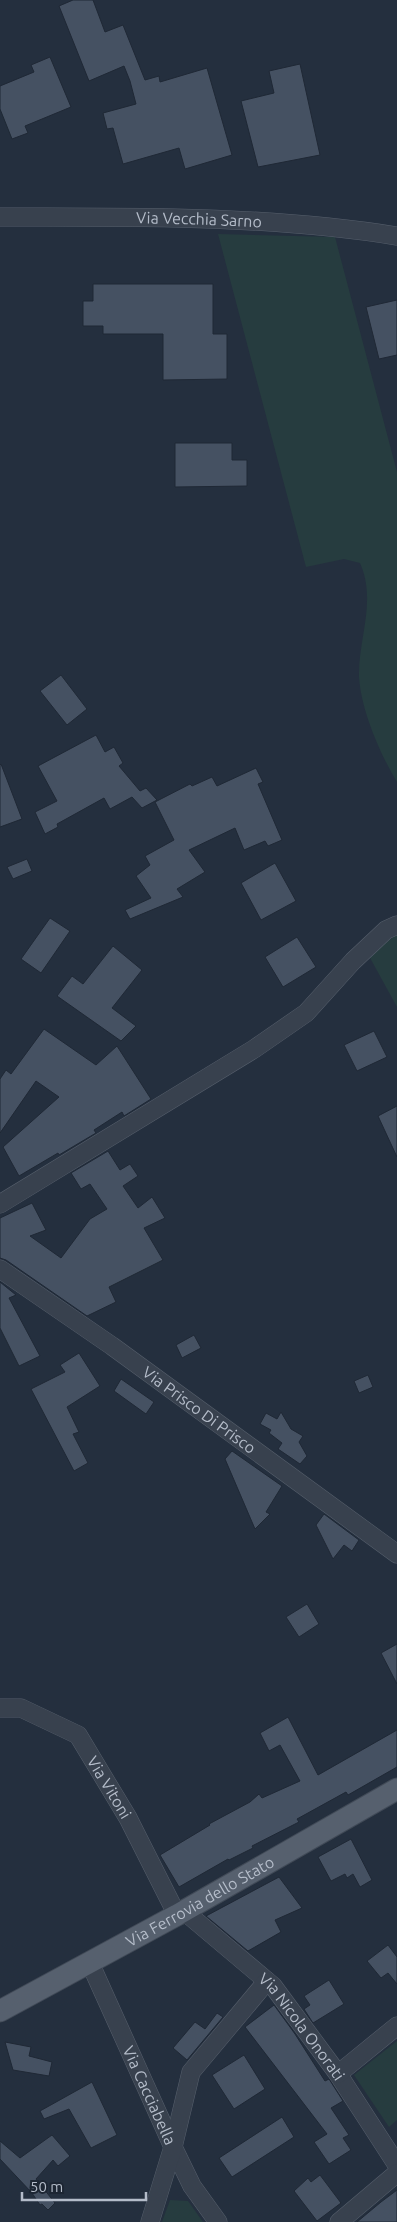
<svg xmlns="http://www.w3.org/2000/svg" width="397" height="2222" font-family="Ubuntu,sans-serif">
<rect width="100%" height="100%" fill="#242f3e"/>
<!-- green -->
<g fill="#263c3f">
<path d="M218,234L335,237L397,472V782C380,754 361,710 359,677C358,639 377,601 360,563L344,559L306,567Z"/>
<path d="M397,934V1007L369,956Z"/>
<path d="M397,2041V2120L389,2127L354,2075Z"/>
<path d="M170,2200L188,2201L203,2222H162Z"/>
</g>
<!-- building -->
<g fill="#455162" stroke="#1f2835">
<path d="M73,0H93L105,32L123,25L145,80L159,76L160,82L207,68L232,155L185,169L179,148L123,164L113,128L107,129L103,113L136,104L130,81L124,66L89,81L59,6Z"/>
<path d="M50,57L71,107L25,126L28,133L12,139L0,109V86L34,72L31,65Z"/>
<path d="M300,64L320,155L258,167L241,101L274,93L269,71Z"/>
<path d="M93,284H213V334H227V379L163,380V334H103V326H83V301H93Z"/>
<path d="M397,300V355L379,359L366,307Z"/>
<path d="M175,443H232V460H247V486L175,487Z"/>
<path d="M61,675L87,709L67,725L40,691Z"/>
<path d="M96,735L105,752L114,747L123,763L119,766L140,791L146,788L157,800L142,808L132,797L110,809L104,798L57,824L58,827L45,834L35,812L57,801L38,766Z"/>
<path d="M1,764L22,819L0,827V765Z"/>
<path d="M256,768L263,782L258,784L282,840L268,846L265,841L244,850L235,828L189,850L205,872L177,889L183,897L130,919L125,910L151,898L136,876L150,865L145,856L174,840L155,802L190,784L192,786L212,777L217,786Z"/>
<path d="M27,859L32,871L13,879L7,867Z"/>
<path d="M275,863L296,901L261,920L241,883Z"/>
<path d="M50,918L70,931L41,973L21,959Z"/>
<path d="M297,937L316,967L283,987L265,957Z"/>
<path d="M113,946L142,970L112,1008L136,1026L121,1041L57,996L72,976L83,984Z"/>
<path d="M44,1029L96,1065L117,1046L151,1099L124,1116L122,1112L94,1130L96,1133L59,1155L58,1153L19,1176L3,1147L59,1097L36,1081L0,1133V1079L6,1070L11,1074Z"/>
<path d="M374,1031L387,1057L357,1071L344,1045Z"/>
<path d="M397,1106V1157L378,1116Z"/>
<path d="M108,1151L120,1170L130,1164L138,1176L123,1186L138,1208L152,1197L165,1218L144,1228L163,1260L109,1287L116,1302L87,1316L6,1260L0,1258V1218L32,1203L46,1230L30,1236L61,1258L90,1219L107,1209L90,1184L81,1189L71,1173Z"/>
<path d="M0,1282L16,1295L9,1298L40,1356L19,1366L0,1328Z"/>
<path d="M194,1335L201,1348L182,1358L176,1345Z"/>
<path d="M79,1353L100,1386L67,1407L79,1432L73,1434L88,1463L74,1471L31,1389L65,1372L60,1365Z"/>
<path d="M368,1375L373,1387L359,1393L354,1381Z"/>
<path d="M121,1379L154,1402L146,1414L114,1391Z"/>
<path d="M281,1412L291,1429L303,1436L299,1442L307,1456L300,1464L278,1449L282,1443L269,1433L271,1430L260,1424L266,1413L277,1419Z"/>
<path d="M232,1451L282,1486L266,1512L270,1514L255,1529L225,1459Z"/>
<path d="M324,1514L359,1540L352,1551L344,1545L333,1559L316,1525Z"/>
<path d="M307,1604L319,1624L299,1637L286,1617Z"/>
<path d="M397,1644V1684L381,1653Z"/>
<path d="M288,1717L318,1775L397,1730V1767L348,1795L346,1792L297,1819L299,1822L252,1846L253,1848L229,1860L228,1859L179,1887L160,1855L210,1825L209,1824L250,1802L259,1794L262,1798L300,1781L280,1745L269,1751L260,1733Z"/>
<path d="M351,1839L372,1880L360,1887L353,1874L347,1878L345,1874L331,1881L318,1857Z"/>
<path d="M279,1877L302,1908L275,1920L281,1932L248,1951L206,1916Z"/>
<path d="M388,1945L397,1957V1984L388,1973L381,1978L367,1961Z"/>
<path d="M329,1980L344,2004L313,2023L304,2009L310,2005L304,1996Z"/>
<path d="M274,2005L295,2034L325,2081L329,2079L343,2101L331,2108L349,2135L343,2138L351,2150L329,2164L314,2142L327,2134L245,2027Z"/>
<path d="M217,2013L223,2017L187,2060L173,2048L195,2022L205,2029Z"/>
<path d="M5,2042L31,2047L29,2056L52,2062L49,2076L13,2070Z"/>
<path d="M244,2055L265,2089L234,2109L212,2075Z"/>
<path d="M92,2082L117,2135L91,2148L69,2109L44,2119L40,2111Z"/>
<path d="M282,2117L294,2137L232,2177L219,2158Z"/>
<path d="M52,2135L70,2156L58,2166L53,2160L36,2179L55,2203L48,2210L42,2204L40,2205L32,2193L0,2159V2141L20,2158Z"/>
<path d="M320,2175L341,2203L317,2221L294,2191L308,2178L311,2182Z"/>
<path d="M397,2190V2222H357L381,2202Z"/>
</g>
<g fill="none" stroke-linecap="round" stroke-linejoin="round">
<!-- minor casing -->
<g stroke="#565f6c" stroke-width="19">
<g id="minor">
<path id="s1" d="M0,217C132,217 267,215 397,236"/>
<path d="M0,1204L254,1049L306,1013L353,961L386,930L397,925"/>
<path id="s2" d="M0,1269L112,1346L397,1554"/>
<path id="s3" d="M0,1708H21L78,1735L128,1818L177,1915"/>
<path id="s4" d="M184,1911L273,1986L338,2074L397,2165"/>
<path id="s5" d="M90,1963L173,2147L192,2186L218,2222"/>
<path d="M338,2074L397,2026"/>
<path d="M150,2222L173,2147L191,2072L267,1981"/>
<path d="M339,2222L397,2173"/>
</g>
</g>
<!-- major casing -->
<g stroke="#414a57" stroke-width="23">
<g id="major">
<path id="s6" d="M0,2011L177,1915L397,1789"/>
</g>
</g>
<!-- minor -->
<use href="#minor" stroke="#38414e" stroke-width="18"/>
<!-- major -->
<use href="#major" stroke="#56606e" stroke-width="21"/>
</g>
<g text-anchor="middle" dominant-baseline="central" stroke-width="4" stroke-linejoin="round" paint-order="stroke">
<!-- street labels -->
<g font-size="16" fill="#b4bcc9" stroke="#1d2633">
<text stroke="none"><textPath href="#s1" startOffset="199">Via Vecchia Sarno</textPath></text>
<text stroke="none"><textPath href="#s2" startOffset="244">Via Prisco Di Prisco</textPath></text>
<text stroke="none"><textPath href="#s3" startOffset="145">Via Vitoni</textPath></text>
<text stroke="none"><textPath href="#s6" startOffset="228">Via Ferrovia dello Stato</textPath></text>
<text stroke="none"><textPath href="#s4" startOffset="166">Via Nicola Onorati</textPath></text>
<text stroke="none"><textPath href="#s5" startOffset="145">Via Cacciabella</textPath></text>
</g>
</g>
<!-- scale -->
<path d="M22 2192v8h124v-8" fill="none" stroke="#b4bcc9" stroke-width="2.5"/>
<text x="30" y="2192" font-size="15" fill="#b4bcc9" stroke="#1d2633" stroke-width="4" paint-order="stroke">50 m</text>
</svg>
